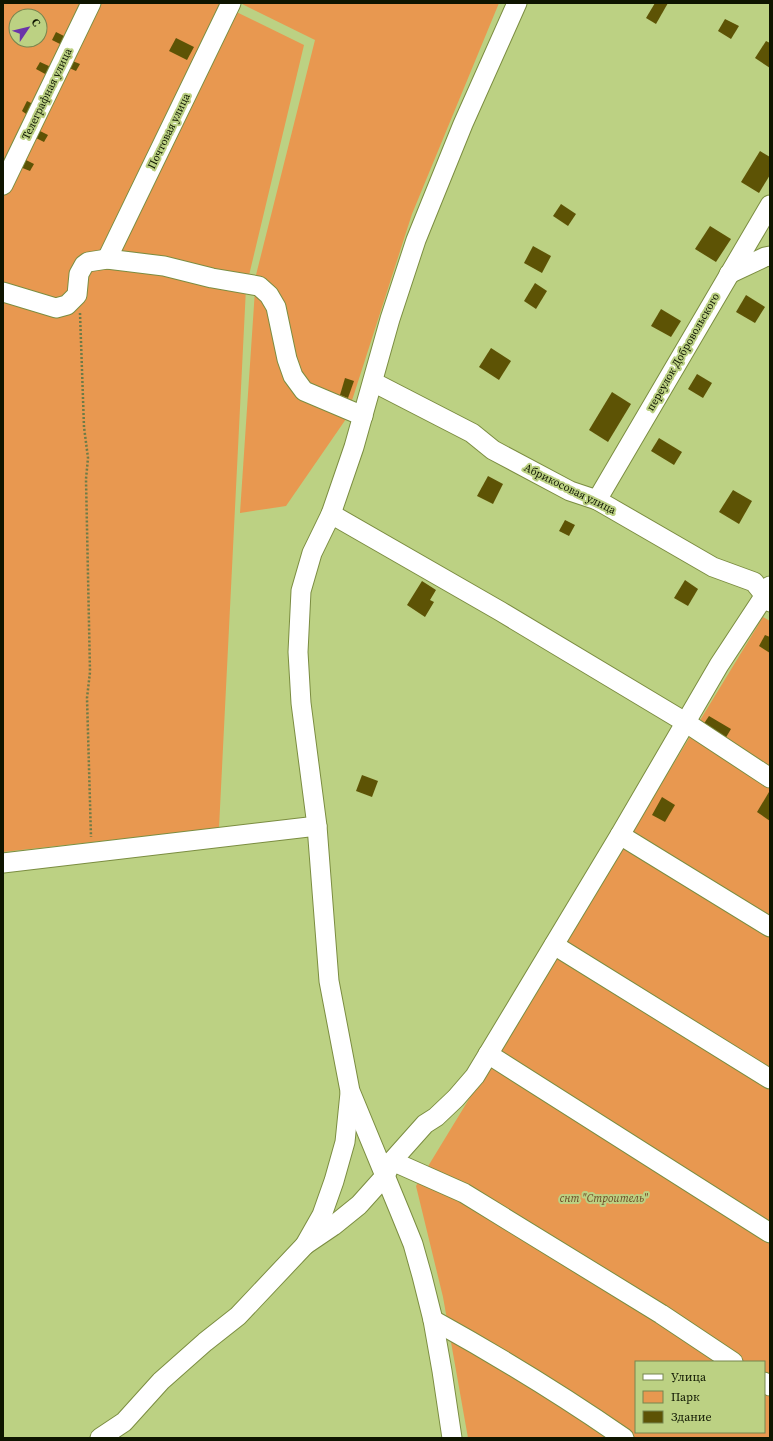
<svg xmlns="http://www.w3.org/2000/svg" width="773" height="1441" font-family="'Source Serif 4',serif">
<rect width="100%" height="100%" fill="#bcd183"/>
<!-- green -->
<g fill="#e89850" fill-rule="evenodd">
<path d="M3,3H220V4L304,45L246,288L219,828L3,852ZM16,16H40V40H16Z"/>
<path d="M242,3H499L412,214L346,419L286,506L240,513L256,275L315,40L242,4Z"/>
<path d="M763,617L770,621V1438H468L443,1297L416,1186ZM636,1362H764V1432H636Z"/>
</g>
<!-- building -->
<g fill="#5d5305">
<path d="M655,3H668L656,24L646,18Z"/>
<path d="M725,19L739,26L731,39L718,31Z"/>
<path d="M56,32L66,37L62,45L52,40Z"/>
<path d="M176,38L194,47L187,60L169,51Z"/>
<path d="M766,41L770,43V68L755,58Z"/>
<path d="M70,60L80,64L76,71L67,67Z"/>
<path d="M40,62L51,67L47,75L36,69Z"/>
<path d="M27,101L35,105L29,116L22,111Z"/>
<path d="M38,130L48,135L44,142L34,137Z"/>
<path d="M760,151L770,157V175L759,193L741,182Z"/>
<path d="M24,159L34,164L30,171L20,167Z"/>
<path d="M561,204L576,214L568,226L553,216Z"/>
<path d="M710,226L731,239L716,262L695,249Z"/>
<path d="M533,246L551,256L542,273L524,263Z"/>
<path d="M535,283L547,291L536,309L524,301Z"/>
<path d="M746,295L765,307L755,323L736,312Z"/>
<path d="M661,309L681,321L671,337L651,326Z"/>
<path d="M491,348L511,361L499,380L479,367Z"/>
<path d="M697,374L712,383L703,398L688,389Z"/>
<path d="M345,378L354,381L348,398L340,395Z"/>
<path d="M612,392L631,404L608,442L589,430Z"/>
<path d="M659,438L682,452L674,465L651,451Z"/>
<path d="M488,476L503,484L493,504L477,496Z"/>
<path d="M733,490L752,501L739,524L719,512Z"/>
<path d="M565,520L575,525L569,536L559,531Z"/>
<path d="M685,580L698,589L688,606L674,598Z"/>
<path d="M422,581L436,590L430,600L434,602L425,617L407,605Z"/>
<path d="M765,635L770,637V653L759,646Z"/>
<path d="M709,716L731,729L725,739L703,725Z"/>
<path d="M362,775L378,781L372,797L356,791Z"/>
<path d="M769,792L770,793V821L757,812Z"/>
<path d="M662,797L675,805L665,822L652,815Z"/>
</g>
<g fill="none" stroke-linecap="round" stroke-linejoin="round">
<!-- minor casing -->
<g stroke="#7b8d41" stroke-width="21">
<g id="minor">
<path d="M3,185L91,3"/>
<path d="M107,259L231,3"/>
<path d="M729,274L765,257L770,256"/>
<path d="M3,292L56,308L67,305L77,295L79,274L84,265L88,262L107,259L164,266L212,278L259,286L269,295L276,307L287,359L293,376L304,391L363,416"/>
<path d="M373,382L472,433L493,450L570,491L597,500L713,567L754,582L770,602"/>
<path d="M597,500L770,205"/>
<path d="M331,514L500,611L685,722L770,778"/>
<path d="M620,835L770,927"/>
<path d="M3,863L317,826"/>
<path d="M554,945L770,1079"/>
<path d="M488,1054L770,1233"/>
<path d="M392,1161L464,1193L661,1314L733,1362"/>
<path d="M305,1245L333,1226L359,1205L385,1176L392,1161L425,1124L436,1117L456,1098L475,1076L620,835L719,665L765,595L770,586"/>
<path d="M433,1320C498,1356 562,1395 624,1438"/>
<path d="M764,1382L770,1386"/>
<path d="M100,1438L124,1422L161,1381L205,1342L238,1316L305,1245L322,1215L334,1181L345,1142L350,1093"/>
<path d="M452,1438L442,1371L433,1320L422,1276L413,1244L400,1212L350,1091L329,981L317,826L301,703L298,652L301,591L312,553L331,514L354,447L390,319L416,240L463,124L517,3"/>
</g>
</g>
<!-- path -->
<path stroke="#6d7b47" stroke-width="2.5" stroke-dasharray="2 2" stroke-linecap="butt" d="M80,313L84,427L88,458L86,479L90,672L87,698L91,837"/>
<!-- minor -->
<use href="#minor" stroke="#fff" stroke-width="19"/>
</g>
<g text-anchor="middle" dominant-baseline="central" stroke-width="4" stroke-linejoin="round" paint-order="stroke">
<!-- street labels -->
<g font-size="11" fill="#0e1500" stroke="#bcd183">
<text transform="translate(47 94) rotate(-64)">Телеграфная улица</text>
<text transform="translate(169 131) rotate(-64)">Почтовая улица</text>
<text transform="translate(683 352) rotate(-60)">переулок Добровольского</text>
<text transform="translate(570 489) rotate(26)">Абрикосовая улица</text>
</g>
<!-- park labels -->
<g font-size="11" font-style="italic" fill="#6d4725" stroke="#bcd183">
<text x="604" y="1198">снт "Строитель"</text>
</g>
</g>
<!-- border -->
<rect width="773" height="1441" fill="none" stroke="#0e1500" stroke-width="8"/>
<!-- legend -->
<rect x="635" y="1361" width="130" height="72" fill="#bcd183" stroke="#76864f"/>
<rect x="643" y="1374" width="20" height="6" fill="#ffffff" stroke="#76864f"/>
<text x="671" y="1381" font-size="12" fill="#0e1500">Улица</text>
<rect x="643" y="1391" width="20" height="12" fill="#e89850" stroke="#76864f"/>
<text x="671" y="1401" font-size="12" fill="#0e1500">Парк</text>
<rect x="643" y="1411" width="20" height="12" fill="#5d5305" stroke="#76864f"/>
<text x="671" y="1421" font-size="12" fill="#0e1500">Здание</text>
<!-- north arrow -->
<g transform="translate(28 28) rotate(55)"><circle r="19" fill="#bcd183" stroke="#76864f"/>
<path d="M0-3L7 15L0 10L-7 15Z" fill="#6a33a9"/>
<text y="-6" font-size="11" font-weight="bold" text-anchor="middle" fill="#0e1500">С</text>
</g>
</svg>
